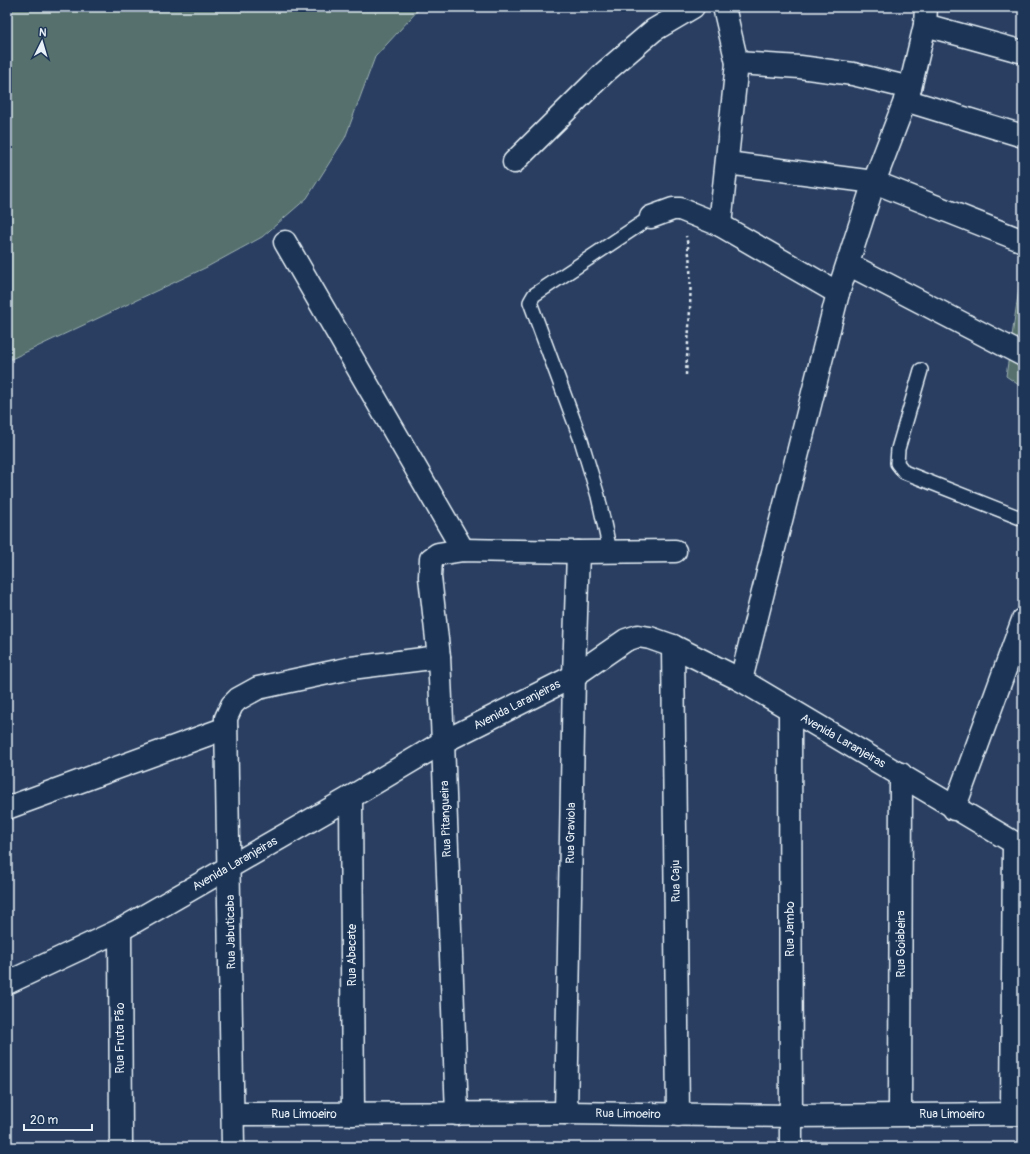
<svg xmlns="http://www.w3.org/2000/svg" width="1030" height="1154" font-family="Pangolin,sans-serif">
<rect width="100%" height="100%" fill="#293e61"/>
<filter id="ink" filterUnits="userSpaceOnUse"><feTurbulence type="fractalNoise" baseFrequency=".025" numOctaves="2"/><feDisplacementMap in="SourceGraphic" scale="8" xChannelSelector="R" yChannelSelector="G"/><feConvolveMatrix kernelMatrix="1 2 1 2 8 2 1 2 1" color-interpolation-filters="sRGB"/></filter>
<g filter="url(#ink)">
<!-- green -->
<g fill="#54706d" stroke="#9eb0b2">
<path d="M7,7H421L375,57L345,138L307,198L262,237L207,267L7,361Z"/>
<path d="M1023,262V388L1006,376Z"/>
</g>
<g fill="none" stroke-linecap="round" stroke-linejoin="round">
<!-- service casing -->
<g stroke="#e8f1f8" stroke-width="16">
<g id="service">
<path d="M921,370L898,449L897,463L904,472L1023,519"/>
<path d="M610,551L598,496L581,440L530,302L534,295L651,217"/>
</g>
</g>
<!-- minor casing -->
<g stroke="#e8f1f8" stroke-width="25">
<g id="minor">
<path d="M925,25L1023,52"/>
<path d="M737,63L800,67L853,74L910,88"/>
<path d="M905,100L1023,136"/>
<path d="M514,162L605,72L654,30L693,7"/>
<path d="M727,163L874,182L1023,241"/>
<path d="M651,217L673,209H680L720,225L838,293"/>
<path d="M720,225L737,63L724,7"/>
<path d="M285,242L463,550"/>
<path d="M848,264L1023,355"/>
<path d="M673,646L678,1115"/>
<path d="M741,680L838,293L874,182L910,88L925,25L926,7"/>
<path d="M790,710L791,1147"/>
<path d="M351,797L353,1114"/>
<path d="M7,808L226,728"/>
<path d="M954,809L1023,620"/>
<path d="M120,930L121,1147"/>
<path d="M7,983L120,930L351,797L443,742L574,676L626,640L638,636L650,638L673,646L741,680L1023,848"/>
<path d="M566,1113L574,676L578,552"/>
<path d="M233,1114L566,1113L791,1116L1023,1114"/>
<path d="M457,1114L443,742L439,657L430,577L431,559L438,554L463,550L578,552L675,551"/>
<path d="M900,1114L901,774"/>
<path d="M1012,1114L1014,843"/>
<path d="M233,1147L226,718L232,705L238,699L258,688L351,668L439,657"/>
</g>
</g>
<!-- path -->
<path stroke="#e8f1f8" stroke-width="2.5" stroke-dasharray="3 3" stroke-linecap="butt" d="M686,375C688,333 695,276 686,236"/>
<!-- service -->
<use href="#service" stroke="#1d3557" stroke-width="13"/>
<!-- minor -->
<use href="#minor" stroke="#1d3557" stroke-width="22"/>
</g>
</g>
<g text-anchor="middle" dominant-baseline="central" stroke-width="4" stroke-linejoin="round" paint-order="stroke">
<!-- street labels -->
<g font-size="12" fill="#e8f1f8" stroke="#1d3557">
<text transform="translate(517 705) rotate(-27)">Avenida Laranjeiras</text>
<text transform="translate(843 741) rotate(30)">Avenida Laranjeiras</text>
<text transform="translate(446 819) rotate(-92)">Rua Pitangueira</text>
<text transform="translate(571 833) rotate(-89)">Rua Graviola</text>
<text transform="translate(235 864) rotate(-30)">Avenida Laranjeiras</text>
<text transform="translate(676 881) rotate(-91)">Rua Caju</text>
<text transform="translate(790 929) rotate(-90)">Rua Jambo</text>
<text transform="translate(231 932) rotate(-91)">Rua Jabuticaba</text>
<text transform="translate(901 944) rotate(-90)">Rua Goiabeira</text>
<text transform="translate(352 955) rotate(-90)">Rua Abacate</text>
<text transform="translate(120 1038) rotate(-90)">Rua Fruta Pão</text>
<text x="304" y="1114">Rua Limoeiro</text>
<text transform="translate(628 1114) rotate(1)">Rua Limoeiro</text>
<text x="952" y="1114">Rua Limoeiro</text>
</g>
</g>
<!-- margin -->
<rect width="1030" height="1154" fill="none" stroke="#1d3557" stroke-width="24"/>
<rect x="12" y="12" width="1006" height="1130" fill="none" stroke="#e8f1f8" stroke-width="1.5" filter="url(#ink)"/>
<!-- north arrow -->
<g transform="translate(42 42) rotate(5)" stroke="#1d3557" stroke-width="3" paint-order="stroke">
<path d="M0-3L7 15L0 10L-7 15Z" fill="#e8f1f8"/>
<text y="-6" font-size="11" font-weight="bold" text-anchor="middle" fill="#e8f1f8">N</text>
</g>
<!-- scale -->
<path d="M24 1124v6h68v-6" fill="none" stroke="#e8f1f8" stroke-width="2"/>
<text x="30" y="1124" font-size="12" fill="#e8f1f8" stroke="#1d3557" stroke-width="3" paint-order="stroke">20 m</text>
</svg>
